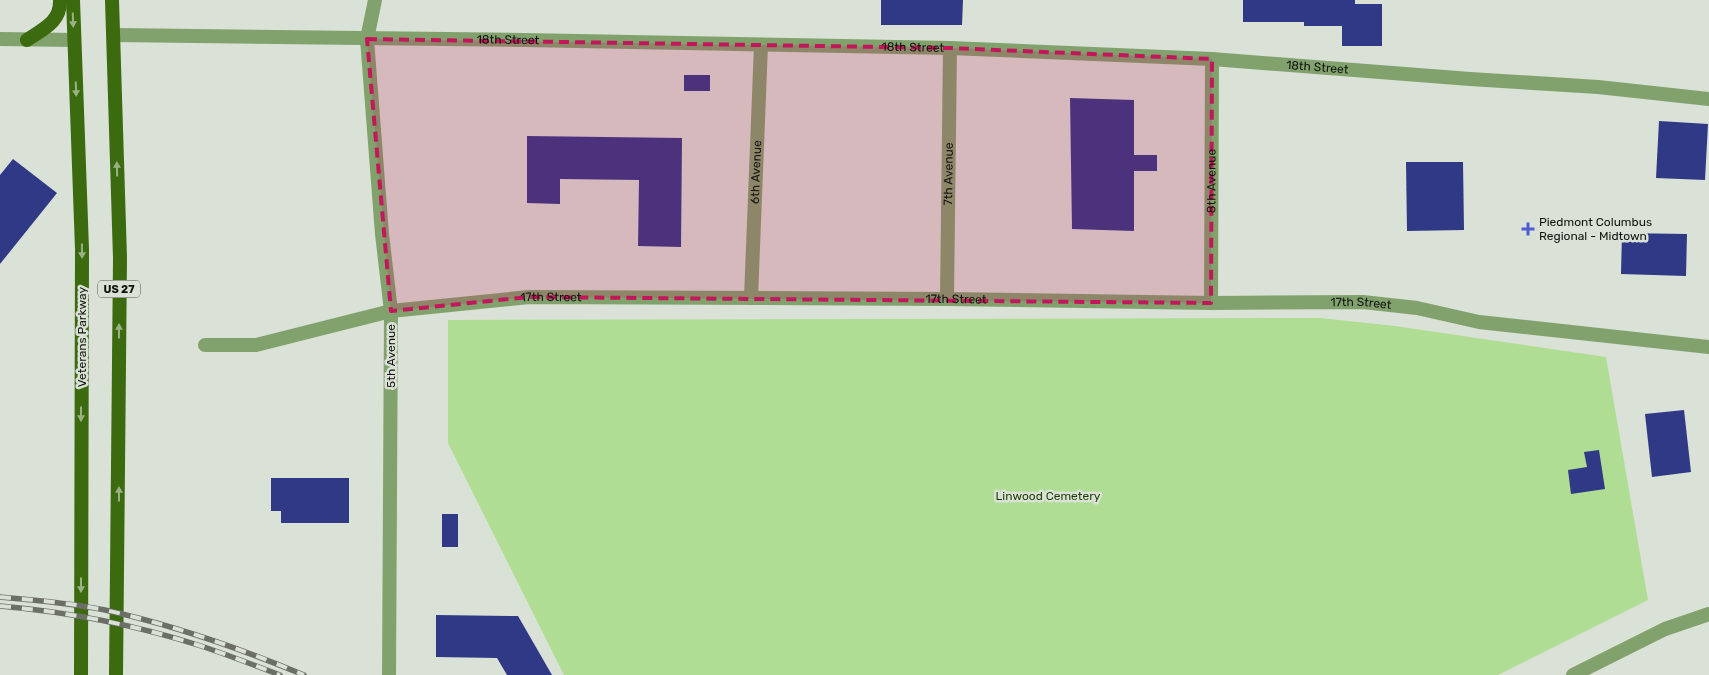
<svg xmlns="http://www.w3.org/2000/svg" width="1709" height="675" font-family="Rubik,sans-serif">
<rect width="100%" height="100%" fill="#dae1d6"/>
<!-- green -->
<path fill="#afdd94" d="M1320,318L1395,326L1606,357L1648,600L1498,675H564L448,443V320Z"/>
<!-- building -->
<g fill="#2f3985">
<path d="M881,0H963L962,25H881Z"/>
<path d="M1243,0H1355V4H1382V46H1342V26H1304V22H1243Z"/>
<rect x="684" y="75" width="26" height="16"/>
<path d="M1070,98L1134,100V155H1157V171H1134V231L1072,229Z"/>
<path d="M1659,121L1708,124L1705,180L1656,178Z"/>
<path d="M527,136L682,138L681,247L638,246L639,180L560,179V204L527,203Z"/>
<path d="M13,159L57,193L0,264V175Z"/>
<path d="M1406,162H1463L1464,230L1407,231Z"/>
<path d="M1622,233L1687,234L1686,276L1621,274Z"/>
<path d="M1684,410L1691,472L1652,477L1645,414Z"/>
<path d="M1599,450L1605,489L1571,494L1568,470L1587,467L1584,452Z"/>
<path d="M271,478H349V523H281V511H271Z"/>
<rect x="442" y="514" width="16" height="33"/>
<path d="M436,615L518,616L552,675H507L497,658L436,657Z"/>
</g>
<g fill="none" stroke-linecap="round" stroke-linejoin="round">
<!-- minor -->
<g stroke="#81a26d" stroke-width="14">
<path d="M0,39L74,40"/>
<path id="s1" d="M751,298L761,45"/>
<path id="s2" d="M947,299L950,48"/>
<path id="s3" d="M1211,303L1212,59"/>
<path id="s4" d="M205,345H256L391,311L529,297L947,299L1211,303L1363,302L1417,308L1479,322L1709,347"/>
</g>
<!-- tertiary -->
<g stroke="#81a26d" stroke-width="14">
<path d="M375,0L367,39L382,234L391,311L389,675"/>
<path id="s5" d="M114,35L524,40L950,48L1212,59L1470,79L1598,87L1709,99"/>
<path d="M1573,675L1665,629L1709,614"/>
</g>
<!-- primary -->
<g stroke="#3b6a0f" stroke-width="14">
<path d="M73,0L82,249L81,675"/>
<path d="M112,0L120,258L116,675"/>
<path d="M27,40C43,29 61,22 60,0"/>
</g>
<!-- rail casing -->
<g stroke="#6b6f68" stroke-width="5.5">
<g id="rail">
<path d="M0,597C35,600 71,603 105,610C173,625 239,648 304,675"/>
<path d="M0,606C68,612 136,625 201,646C228,655 254,665 280,675"/>
</g>
</g>
<!-- rail -->
<use href="#rail" stroke="#dae1d6" stroke-width="4" stroke-dasharray="11" stroke-linecap="butt"/>
</g>
<!-- one-way arrows -->
<defs><path id="oneway-solid" d="M-6-.8H1V-3.2L6.5 0L1 3.2V.8H-6Z" transform="scale(1.25)"/></defs>
<g fill="#9ab186">
<use href="#oneway-solid" transform="translate(73 20) rotate(88)"/>
<use href="#oneway-solid" transform="translate(76 89) rotate(88)"/>
<use href="#oneway-solid" transform="translate(117 169) rotate(-91)"/>
<use href="#oneway-solid" transform="translate(82 251) rotate(89)"/>
<use href="#oneway-solid" transform="translate(119 331) rotate(-90)"/>
<use href="#oneway-solid" transform="translate(81 414) rotate(90)"/>
<use href="#oneway-solid" transform="translate(119 494) rotate(-90)"/>
<use href="#oneway-solid" transform="translate(81 585) rotate(90)"/>
</g>
<!-- marked area -->
<path fill="#c2185b" fill-opacity="0.2" stroke="#c2185b" stroke-width="4" stroke-dasharray="10 6" stroke-linejoin="round" d="M367,39L950,48L1212,59L1211,303L529,297L391,311Z"/>
<!-- markers -->
<path fill="#4e5dd2" stroke="#dae1d6" stroke-width="2" d="M1525.5 221.5h5v5h5v5h-5v5h-5v-5h-5v-5h5z"/>
<g text-anchor="middle" dominant-baseline="central" stroke-width="5" stroke-linejoin="round" paint-order="stroke">
<!-- shield labels -->
<rect fill="#dae1d6" stroke="#4d514b" stroke-width="1" x="98" y="280.5" width="42" height="17" rx="4"/>
<g font-size="11" font-weight="bold" fill="#11130f">
<text x="119" y="289">US 27</text>
</g>
<!-- street labels -->
<g font-size="12" fill="#11130f" stroke="#dae1d6">
<text stroke="none"><textPath href="#s5" startOffset="394">18th Street</textPath></text>
<text stroke="none"><textPath href="#s5" startOffset="799">18th Street</textPath></text>
<text stroke="none"><textPath href="#s5" startOffset="1204">18th Street</textPath></text>
<text stroke="none"><textPath href="#s1" startOffset="126">6th Avenue</textPath></text>
<text stroke="none"><textPath href="#s2" startOffset="125">7th Avenue</textPath></text>
<text stroke="none"><textPath href="#s3" startOffset="122">8th Avenue</textPath></text>
<text stroke="none"><textPath href="#s4" startOffset="351">17th Street</textPath></text>
<text stroke="none"><textPath href="#s4" startOffset="756">17th Street</textPath></text>
<text stroke="none"><textPath href="#s4" startOffset="1161">17th Street</textPath></text>
<text transform="translate(82 337) rotate(-90)">Veterans Parkway</text>
<text transform="translate(391 356) rotate(-90)">5th Avenue</text>
</g>
<!-- poi labels -->
<g font-size="12" fill="#11130f" stroke="#dae1d6" text-anchor="start">
<text x="1539" y="222">Piedmont Columbus<tspan x="1539" dy="14">Regional - Midtown</tspan></text>
</g>
<!-- park labels -->
<g font-size="12" fill="#1e3f00" stroke="#dae1d6">
<text x="1048" y="496">Linwood Cemetery</text>
</g>
</g>
</svg>
